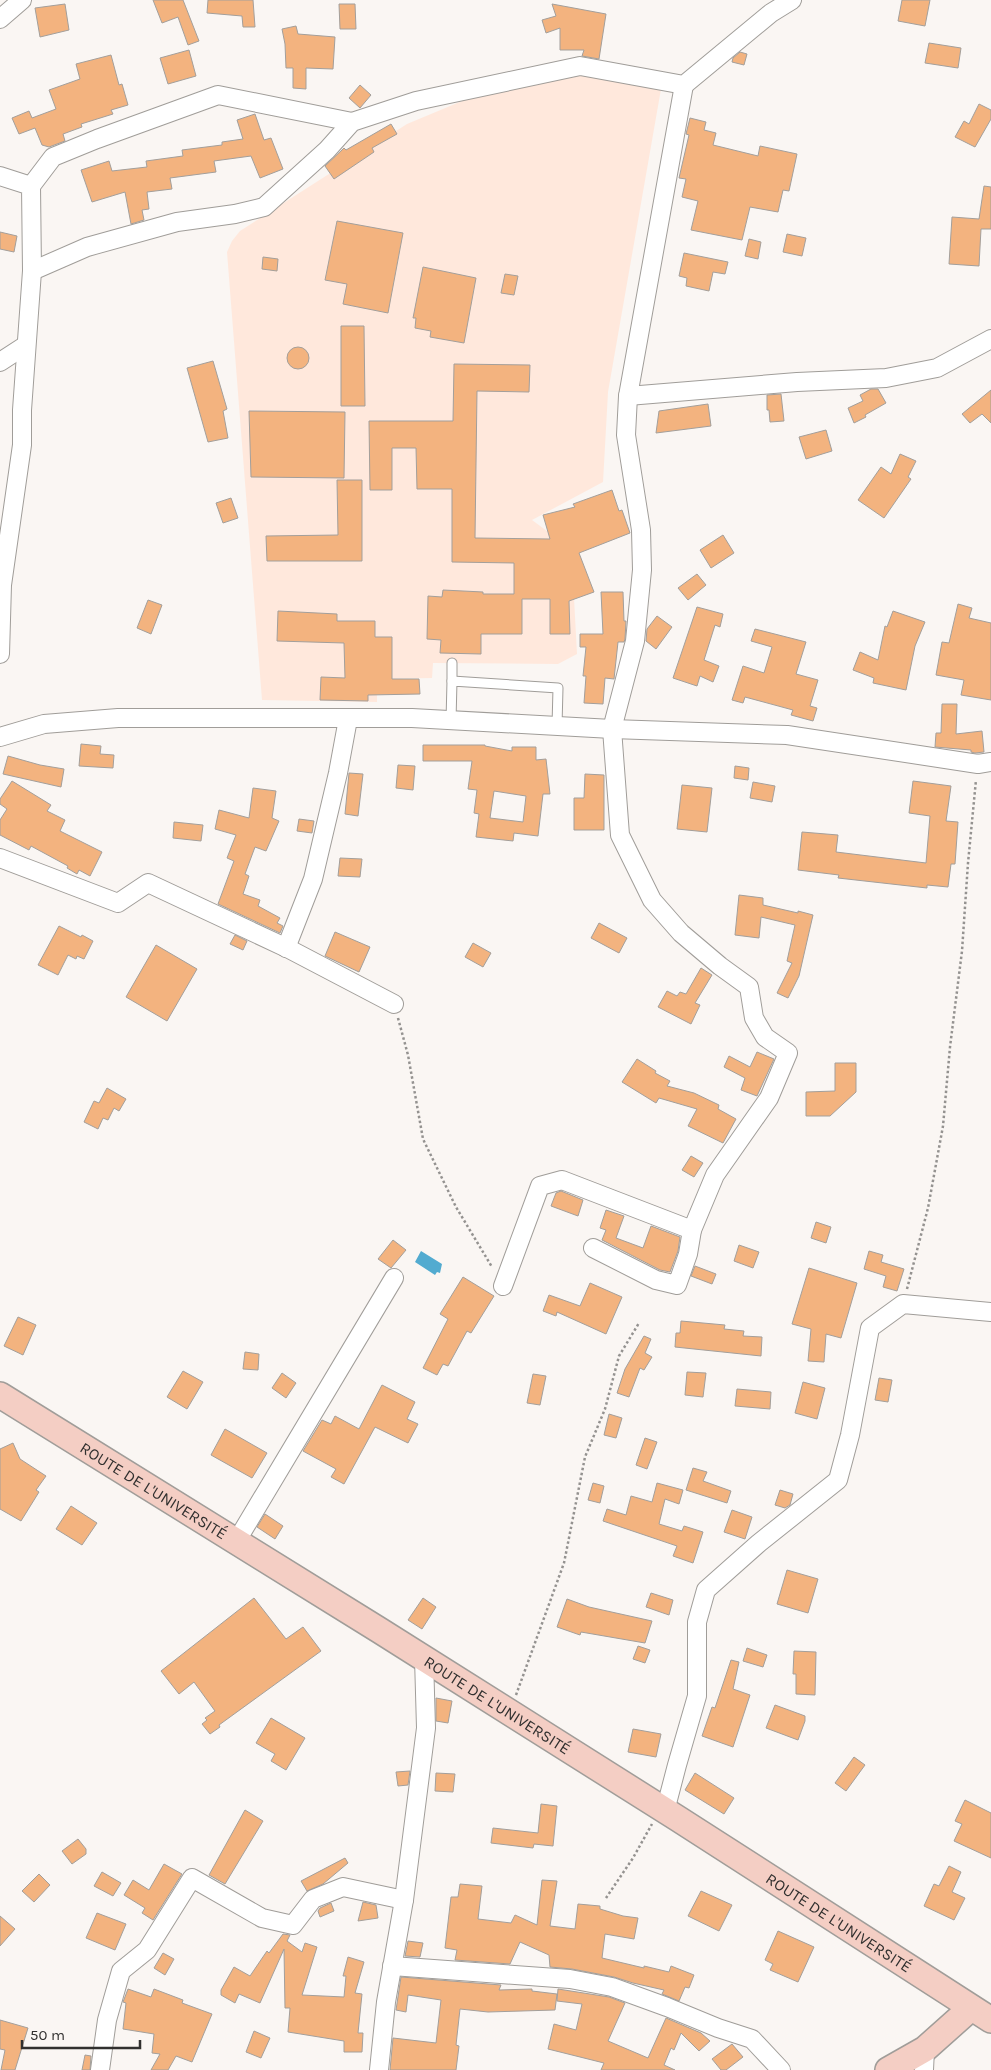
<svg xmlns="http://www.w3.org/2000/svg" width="991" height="2070" font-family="Karla,sans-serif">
<rect width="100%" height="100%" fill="#faf6f3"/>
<!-- education -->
<path fill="#ffe8dc" d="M553,69L661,89L608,392L603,482L532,520L551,534L574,598L577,654L558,664L433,663L432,678L377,679V702L262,700L227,252L232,241L240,231L407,124L536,70Z"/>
<!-- water -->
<path fill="#52abd0" d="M421,1251L442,1264L440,1273L437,1272L435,1275L415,1262Z"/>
<!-- building -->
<g fill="#f3b37f" stroke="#a39f9b" fill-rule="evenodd">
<path d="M153,0H183L199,41L188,45L178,17L162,23Z"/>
<path d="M208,0H253L255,27H243L242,16L207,13Z"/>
<path d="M902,0H930L925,26L898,21Z"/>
<path d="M65,4L69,30L40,37L35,8Z"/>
<path d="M339,4H355L356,29H340Z"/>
<path d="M552,4L606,14L599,59L582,56L584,50H560V28L546,33L542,20L556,16Z"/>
<path d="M296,26L298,34L335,37L333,69L306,68V89L293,88V68H286L285,44L282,29Z"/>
<path d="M929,43L961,48L958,68L925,63Z"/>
<path d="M189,50L196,76L168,84L160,58Z"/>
<path d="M740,52L747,54L744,65L732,62L733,58Z"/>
<path d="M111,55L119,85L122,84L128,105L111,110L113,114L81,124L82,127L63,134L65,141L49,147L42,145L35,128L19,134L12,118L29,111L32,118L56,109L49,90L80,79L76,64Z"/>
<path d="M360,85L371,95L360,108L349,98Z"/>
<path d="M979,104L991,110V119L975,147L955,137L964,121L969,124Z"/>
<path d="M255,114L264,140L271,138L283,169L260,178L251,156L214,161L216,172L170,178L172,189L147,192L149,209L142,210L144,220L131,224L125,192L92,202L81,170L109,161L112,171L147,167L146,161L183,156L182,150L222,145V142L243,139L237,120Z"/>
<path d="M690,118L706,122L704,130L716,133L713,145L758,156L760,146L797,154L789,191L783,190L778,212L750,207L742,240L691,230L698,201L682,197L686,179L679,178L689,135L686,134Z"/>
<path d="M391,124L397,134L372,148L374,152L334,179L325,166L342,150L344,148L346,150Z"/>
<path d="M984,186L991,187V229H981L979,266L949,264L952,217L979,219Z"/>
<path d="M337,221L403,233L388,313L343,304L347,284L325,280Z"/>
<path d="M0,232L17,236L14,252L0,249Z"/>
<path d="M787,234L806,238L802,256L783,252Z"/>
<path d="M749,239L761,242L758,259L745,256Z"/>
<path d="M684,253L728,262L725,274L713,272L709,291L686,286L687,278L679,276Z"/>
<path d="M263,257L278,259L277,271L262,269Z"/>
<path d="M423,267L476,278L464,343L430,337L431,331L415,328L416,318H413Z"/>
<path d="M505,274L518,276L514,295L501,293Z"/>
<path d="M341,326H364L365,406H341Z"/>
<circle cx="298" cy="358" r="11"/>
<path d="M213,361L227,409L223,411L228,438L208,442L187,368Z"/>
<path d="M454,364L530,365L529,392L477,391L475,538L550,539L543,515L575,507L573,504L612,490L619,511L622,510L630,533L579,553L594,592L569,601L570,634H550V599H522V634H481V654L440,653L441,640L427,639L428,596L442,597L443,590L483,592V594H514V563L452,562V489H417L416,448H392V490H370L369,421H453Z"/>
<path d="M871,389H878L886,403L865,415L866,417L854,423L848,408L863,401L860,395Z"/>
<path d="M991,390V423L982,414L970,423L962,414Z"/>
<path d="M781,394L784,421L770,422L769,410H767V395Z"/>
<path d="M708,404L711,426L656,433L659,411Z"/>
<path d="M249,411L345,412L344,478L251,477Z"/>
<path d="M826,430L832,451L806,459L799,437Z"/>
<path d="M900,454L916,461L908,477L911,479L884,518L858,500L881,467L891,474Z"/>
<path d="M337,480H362V561H267L266,536L338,535Z"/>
<path d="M231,498L238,518L223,523L216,503Z"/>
<path d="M723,535L734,553L711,568L700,550Z"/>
<path d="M697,574L706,585L688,600L678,588Z"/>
<path d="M601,592H623L624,621H626L625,639L624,642H618L614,679L605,678L603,704L584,703L586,676H583L586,647H580V634H603Z"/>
<path d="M148,600L162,605L151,634L137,628Z"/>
<path d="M958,604L972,608L969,618L991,623V700L961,695L964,680L936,675L942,642L949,643Z"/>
<path d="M697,607L723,614L720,627L715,625L704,660L719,666L713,682L700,676L697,686L673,678Z"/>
<path d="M278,611L337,614V621H375V637H392V679H419L420,694L368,695V701L320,700L321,677L345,678L344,643L277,641Z"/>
<path d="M893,611L925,622L915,646L906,690L873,683L874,678L853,670L860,652L878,660L885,626L887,627Z"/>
<path d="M657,616L672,627L656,649L646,641L647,629Z"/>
<path d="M755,629L806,642L796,674L818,680L810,706L817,708L813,721L791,715L793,710L745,697L743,703L732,700L743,666L764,673L772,647L751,641Z"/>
<path d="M942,704H957L956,734L982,731L984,752L975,753L971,752V750L935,747L936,733H941Z"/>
<path d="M81,744L101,746L100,754L114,755L113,768L79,766Z"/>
<path d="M423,745H485V746L512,751V747H536V760L546,759L550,794H543L538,836L514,833L513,841L476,837L479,814L474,813L477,790L468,789L472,761H423ZM494,791L526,796L523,822L490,818Z"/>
<path d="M8,756L40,765L64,769L61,787L3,774Z"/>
<path d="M398,765L415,766L413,790L396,788Z"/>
<path d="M735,766L749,768L748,780L734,778Z"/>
<path d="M349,773L363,774L358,816L345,814Z"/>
<path d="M585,774L604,775V830H574V798H584Z"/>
<path d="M12,781L51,805L47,811L65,820L60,831L102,852L90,876L79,870L77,874L67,868L68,866L31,846L29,850L0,835V820L7,809L0,804V799Z"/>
<path d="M913,781L951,786L946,821L958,822L955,864H951L948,887L927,885V888L838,878L839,875L798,870L802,832L838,835L836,852L926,863L930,816L909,813Z"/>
<path d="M753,782L775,786L772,802L750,798Z"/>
<path d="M682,785L712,788L707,832L677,829Z"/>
<path d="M253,788L276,791L272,818L279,821L266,851L255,847L245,874L249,876L243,894L260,900L258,906L280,918L277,923L283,926L280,933L218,904L234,861L227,858L236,835L215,829L219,810L249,818Z"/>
<path d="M299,819L314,821L312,833L297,831Z"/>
<path d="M174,822L203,825L201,841L173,838Z"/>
<path d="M340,858L362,859L360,877L338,876Z"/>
<path d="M739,895L763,898V905L798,913V911L813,915L799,976L788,998L777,993L792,963L787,961L795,925L761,917L759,938L735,935Z"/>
<path d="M599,923L627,938L619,953L591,938Z"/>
<path d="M59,926L81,937L82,935L93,941L84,959L77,956L76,959L68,955L58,975L38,965Z"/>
<path d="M335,932L370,947L359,972L325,956Z"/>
<path d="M235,935L247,941L243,950L230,944Z"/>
<path d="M473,943L491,953L483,967L465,957Z"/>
<path d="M156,945L197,969L167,1021L126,997Z"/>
<path d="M701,968L712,975L695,1003L700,1005L691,1024L658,1007L667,991L677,996L680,992L686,994Z"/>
<path d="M757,1052L774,1059L757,1096L741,1090L745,1078L724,1067L729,1056L750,1067Z"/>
<path d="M637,1059L656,1071L655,1073L670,1081L667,1086L694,1093L719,1105L718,1109L736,1119L723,1143L688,1126L697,1109L659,1098L656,1103L622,1082Z"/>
<path d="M835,1063H856V1092L830,1116H806V1092L835,1091Z"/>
<path d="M107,1088L126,1099L119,1111L114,1108L108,1120L103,1118L98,1129L84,1122L94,1101L99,1103Z"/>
<path d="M691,1156L703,1163L694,1177L682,1170Z"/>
<path d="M561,1191L583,1200L578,1216L551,1206L556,1193Z"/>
<path d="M606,1210L624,1216L616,1238L643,1248L651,1226L680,1237L678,1251L670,1272L660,1270L602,1240L606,1230L600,1228Z"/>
<path d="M816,1222L831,1227L826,1243L811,1238Z"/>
<path d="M393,1240L406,1250L391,1268L378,1259Z"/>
<path d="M739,1245L759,1252L753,1268L734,1261Z"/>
<path d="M869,1251L883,1255L881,1262L904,1269L897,1291L883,1287L886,1276L864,1269Z"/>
<path d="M695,1266L716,1274L712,1284L691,1276Z"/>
<path d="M809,1268L857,1283L841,1338L826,1334L824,1362L808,1361L811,1329L792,1324Z"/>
<path d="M463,1277L494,1296L471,1333L467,1331L448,1366L443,1364L437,1375L423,1368L448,1319L440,1314Z"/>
<path d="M590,1283L622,1297L606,1334L557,1312L556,1316L543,1311L549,1295L580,1306Z"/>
<path d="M18,1317L36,1325L23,1355L4,1346Z"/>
<path d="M681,1321L725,1325L724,1329L744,1331L743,1336L762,1337L761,1356L675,1347L676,1333H680Z"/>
<path d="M644,1336L651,1339L645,1353L652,1357L644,1370L640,1368L629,1397L617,1393L625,1369Z"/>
<path d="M245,1352L259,1354L258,1370L243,1369Z"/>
<path d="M183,1371L203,1382L187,1409L167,1397Z"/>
<path d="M687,1372L706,1373L703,1397L685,1395Z"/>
<path d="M282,1373L296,1383L286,1398L272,1388Z"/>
<path d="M533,1374L546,1376L540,1405L527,1403Z"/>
<path d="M879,1378L892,1380L888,1402L875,1400Z"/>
<path d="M803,1382L825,1388L817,1419L795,1413Z"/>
<path d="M382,1385L415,1402L407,1419L418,1424L408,1443L375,1427L344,1484L331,1477L336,1469L303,1451L322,1420L331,1424L335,1416L359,1429Z"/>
<path d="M737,1389L771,1392L770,1409L735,1406Z"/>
<path d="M609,1414L622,1418L616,1438L604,1435Z"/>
<path d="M225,1429L267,1453L252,1478L211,1455Z"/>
<path d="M645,1438L657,1442L647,1469L636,1465Z"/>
<path d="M13,1443L20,1459L46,1476L36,1490L39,1492L21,1521L0,1509V1449Z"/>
<path d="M693,1468L707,1472L703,1481L731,1491L727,1503L686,1490Z"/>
<path d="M593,1483L604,1486L600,1503L588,1500Z"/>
<path d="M657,1483L683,1490L679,1504L665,1499L659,1524L682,1531L684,1526L703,1532L693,1563L673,1556L677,1546L603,1521L607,1509L626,1515L631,1496L652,1502Z"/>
<path d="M780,1490L793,1494L790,1505L785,1508L775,1505Z"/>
<path d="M71,1506L97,1523L82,1545L56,1529Z"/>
<path d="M732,1510L752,1517L745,1539L724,1532Z"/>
<path d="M265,1514L283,1526L275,1539L257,1527Z"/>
<path d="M787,1570L818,1579L808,1613L777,1604Z"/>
<path d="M651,1593L673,1600L669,1615L646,1607Z"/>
<path d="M254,1598L286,1639L303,1627L321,1651L219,1725L220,1727L210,1734L202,1724L207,1720L205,1718L215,1711L194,1682L179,1694L161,1671Z"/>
<path d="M423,1598L436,1607L422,1629L408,1620Z"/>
<path d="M567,1599L589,1607L652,1621L645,1643L581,1632L580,1635L557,1627Z"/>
<path d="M638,1646L650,1650L645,1663L633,1659Z"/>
<path d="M747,1648L767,1655L763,1667L743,1661Z"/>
<path d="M794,1651L816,1652L815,1695L796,1694V1674H793Z"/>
<path d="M731,1660L739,1662L733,1689L750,1695L733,1747L702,1736L712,1707L715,1708Z"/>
<path d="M436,1698L452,1701L448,1723L436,1721Z"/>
<path d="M775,1705L805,1716V1721L798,1740L766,1728Z"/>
<path d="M271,1718L305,1738L286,1770L271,1761L275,1754L256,1743Z"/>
<path d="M633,1729L661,1734L656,1757L628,1752Z"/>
<path d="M854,1757L865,1765L846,1791L835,1783Z"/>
<path d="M410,1771L408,1785L398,1786L396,1772Z"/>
<path d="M436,1773L455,1774L453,1792L435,1791Z"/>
<path d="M695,1773L734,1798L724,1814L685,1790Z"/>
<path d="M965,1800L991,1813V1858L954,1841L962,1824L955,1821Z"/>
<path d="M541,1804L557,1806L553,1846L534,1844L533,1848L491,1843L493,1828L538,1833Z"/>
<path d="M245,1810L263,1821L225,1884L209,1875Z"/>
<path d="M78,1839L86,1849V1854L72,1864L62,1851Z"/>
<path d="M345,1858L348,1863L323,1884L307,1891L301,1881Z"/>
<path d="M164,1864L182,1874L153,1920L142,1913L145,1908L124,1895L133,1880L149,1890Z"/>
<path d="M949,1866L961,1872L952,1892L965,1898L954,1920L924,1906L934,1884L939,1886Z"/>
<path d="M102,1872L121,1883L113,1896L94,1886Z"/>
<path d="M39,1874L50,1885L34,1902L22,1891Z"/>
<path d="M542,1880L557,1881L550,1926L575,1929L578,1904L600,1906V1909L623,1916L638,1918L634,1939L605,1934L602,1958L644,1968V1966L669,1972L671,1966L694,1975L689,1988L685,1987L679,2001L662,1994L664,1990L633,1983L614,1977L572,1969L550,1967L549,1955L520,1942L510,1964L455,1960L457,1950L445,1948L451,1897H458L460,1884L482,1886L478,1919L511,1923L515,1915L537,1925Z"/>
<path d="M701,1891L732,1905L719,1931L688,1916Z"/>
<path d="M363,1902L376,1905L378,1918L358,1921Z"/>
<path d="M331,1903L334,1911L320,1917L318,1911L320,1908Z"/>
<path d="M97,1913L126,1924L115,1950L86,1938Z"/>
<path d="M0,1916L15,1929L0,1946Z"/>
<path d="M778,1931L814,1947L798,1982L770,1970L773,1964L765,1960Z"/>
<path d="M283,1934L290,1935L287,1941L302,1952L305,1943L317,1947L302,1995L344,1997L346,1976H343L348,1957L364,1962L355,1993L362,1994L358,2033H363L362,2052H344V2041L288,2032L290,2008H285L284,1949L260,2003L239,1994L235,2003L221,1995V1990L234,1967L250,1976L267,1951L269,1953Z"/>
<path d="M408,1941L423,1943L420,1957L405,1956Z"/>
<path d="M163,1953L174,1959L165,1975L154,1968Z"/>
<path d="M401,1977L501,1985L499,1990L532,1989V1991L557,1994L555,2010L488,2012L460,2009L456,2045L459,2046L456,2070H390L393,2038L436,2043L441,2000L408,1995L406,2012L396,2010Z"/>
<path d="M128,1989L151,1997L154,1989L183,2000L182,2003L212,2014L192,2062L176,2056L168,2070H151L160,2054L152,2053L154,2034L123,2029L126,2003L123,2002Z"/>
<path d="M558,1989L609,1997L625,2003L608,2041L648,2058L666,2018L701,2033L710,2041L699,2051L681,2033L674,2050L671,2048L664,2065L675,2070H601L604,2063L548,2049L554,2024L576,2030L582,2004L557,2001Z"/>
<path d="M0,2020L28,2028L15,2070H1L5,2050L0,2049Z"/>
<path d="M254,2031L270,2038L261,2058L246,2052Z"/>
<path d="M732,2044L743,2057L726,2070H721L712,2059Z"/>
<path d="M85,2055L91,2056L90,2070H82Z"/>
</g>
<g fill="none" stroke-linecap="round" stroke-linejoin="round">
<!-- lane casing -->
<g stroke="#a09d99" stroke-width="11">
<g id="lane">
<path d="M452,663V681"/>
<path d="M451,721L452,681L558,688L557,726"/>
</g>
</g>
<!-- street casing -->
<g stroke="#a09d99" stroke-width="20">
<g id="street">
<path d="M0,19L22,0"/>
<path d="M0,176L31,186L32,271L22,410V445L2,585L0,654"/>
<path d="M31,186L53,157L97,139L218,95L352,122"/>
<path d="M32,271L87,247L177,222L235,214L264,207L327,150L352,122L416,101L580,66L684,85L771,13L792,0"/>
<path d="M0,362L26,345"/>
<path d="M628,396L797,382L886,378L937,368L991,339"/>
<path d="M0,737L44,724L118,718H412L612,729L787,735L978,764L991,762"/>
<path d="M0,858L118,903L148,883L289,949L394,1004"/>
<path d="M286,948L313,879L338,773L348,719"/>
<path d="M593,1248L656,1280L677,1285L688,1254L692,1230L715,1175L769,1098L788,1053L765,1037L754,1018L749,987L720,966L681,933L652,900L620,835L612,729L635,641L642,570L641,530L626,435L628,396L684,85"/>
<path d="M503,1286L540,1186L562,1180L692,1230"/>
<path d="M236,1542L394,1278"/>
<path d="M665,1811L677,1765L697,1696V1622L706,1590L759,1543L838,1480L850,1435L870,1328L903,1304L991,1312"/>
<path d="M392,1966L570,1979L612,1987L667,2007L718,2028L752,2039L781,2070"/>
<path d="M100,2070L107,2020L121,1971L147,1950L192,1878L262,1918L293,1925L313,1899L343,1887L404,1900"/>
<path d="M379,2070L386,2002L404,1900L426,1728L424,1658"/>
<path d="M924,2070L925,2049"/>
</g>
</g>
<!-- secondary casing -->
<g stroke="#a09d99" stroke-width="28">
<g id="secondary">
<path id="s1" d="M0,1395L379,1630L677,1818L991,2020"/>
<path d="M888,2070L925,2049L971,2008"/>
</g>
</g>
<!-- path -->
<g stroke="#949290" stroke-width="2.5" stroke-dasharray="2.5 2.5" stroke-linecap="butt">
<path d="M398,1018L408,1055L423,1139L456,1207L492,1267"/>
<path d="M907,1289L928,1208L943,1126L950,1047L962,951L968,863L976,780"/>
<path d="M516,1695L564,1563L585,1457L605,1409L619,1356L639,1323"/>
<path d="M606,1898L633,1858L652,1824"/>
</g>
<!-- lane -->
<use href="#lane" stroke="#fff" stroke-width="9"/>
<!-- street -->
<use href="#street" stroke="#fff" stroke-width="18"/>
<!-- secondary -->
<use href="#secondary" stroke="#f4cec4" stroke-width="25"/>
</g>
<g text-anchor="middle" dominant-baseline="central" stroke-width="4" stroke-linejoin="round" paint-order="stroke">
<!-- street labels -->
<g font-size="16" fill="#31302f" stroke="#faf6f3">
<text stroke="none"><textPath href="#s1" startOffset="181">ROUTE DE L'UNIVERSITÉ</textPath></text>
<text stroke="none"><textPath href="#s1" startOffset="586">ROUTE DE L'UNIVERSITÉ</textPath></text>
<text stroke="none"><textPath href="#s1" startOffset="991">ROUTE DE L'UNIVERSITÉ</textPath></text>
</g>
</g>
<!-- scale -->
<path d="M22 2040v8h118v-8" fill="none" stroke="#31302f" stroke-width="2.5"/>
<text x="30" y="2040" font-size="15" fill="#31302f" stroke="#faf6f3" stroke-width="4" paint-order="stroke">50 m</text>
</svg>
